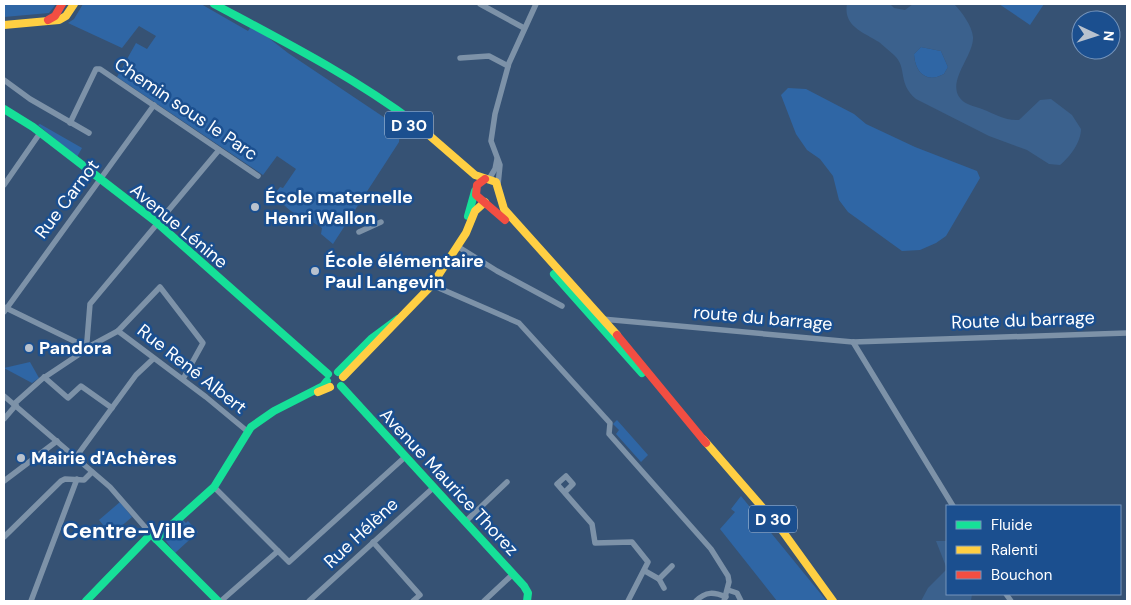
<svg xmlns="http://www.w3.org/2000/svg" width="1131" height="605" font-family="'DM Sans',sans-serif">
<rect width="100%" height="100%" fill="#365274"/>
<!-- green -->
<g fill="#2f66a5">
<path d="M4,4H56L49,13L4,17Z"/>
<path d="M83,4H201L248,31L252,25L288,53L400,128L399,142L333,244L321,234L322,228C306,216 282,214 277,191L280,187L283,188L296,169L277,156L263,175L117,77L136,43L147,49L156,36L139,26L122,48L68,23L74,19Z"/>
<path d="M999,4H1044L1030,25Z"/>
<path d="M921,47L941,51L948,67L944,74C926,84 915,72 914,54Z"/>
<path d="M788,88L806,89L854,114L866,124L915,147L977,171L980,178L946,236L936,243L920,250L902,251L848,212L839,200L833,176L820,159L807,150L796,134L781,95Z"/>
<path d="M40,124L82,148L77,157L38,125Z"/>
<path d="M30,362L39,378L32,383L4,368Z"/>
<path d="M617,420L648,455L641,462L616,434L619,430L613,424Z"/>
<path d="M741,496L825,599L827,601H777L720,529L735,512L731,509Z"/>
<path d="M120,502L132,517L111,535L99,520Z"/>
<path d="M183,520L186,523L188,521L198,532L175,553L163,537Z"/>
</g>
<!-- water -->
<g fill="#3b618d" fill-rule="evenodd">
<path d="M847,4H890L894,8L905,10L913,4H954C962,12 972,26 973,37C974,57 942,85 964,102C968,105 977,107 982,109C995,114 1005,121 1019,120L1040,100L1051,99L1072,115L1081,129C1081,142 1070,157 1060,165L1049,164L1027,150L989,136L916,99C897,83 908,68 894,55C889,51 884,46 879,42C863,32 843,26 847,4ZM921,47L941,51L948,67L944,74C926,84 915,72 914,54Z"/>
<path d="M936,541H947V594H972L971,601H921L928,588L947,569Z"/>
</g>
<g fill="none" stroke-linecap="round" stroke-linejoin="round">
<!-- street -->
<g stroke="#7d92a8" stroke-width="5.5">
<path d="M480,4L524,28"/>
<path d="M460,58L489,56L508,66"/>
<path d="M4,80L30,99L89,133"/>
<path d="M70,123L96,69H100L258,176"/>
<path d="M489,179L495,169L497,159"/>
<path d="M4,185L40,133"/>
<path d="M498,185L500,165L491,141L495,114L509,63L536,4"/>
<path d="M359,232L381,222"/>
<path d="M457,246L497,271L562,306"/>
<path d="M432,285L519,323L610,423L609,434L711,549L728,576L729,582L724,601"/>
<path d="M4,307L78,343H84"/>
<path d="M4,312L154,105"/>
<path d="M602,319L853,342L1127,333"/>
<path d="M118,331L206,397L247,431"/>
<path d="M87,341L90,304L219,150"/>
<path d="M853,342L953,506"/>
<path d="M92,345L118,331L160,287L203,343L183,379"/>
<path d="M44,377L68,398L81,386L112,408"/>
<path d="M4,396L110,487L151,534"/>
<path d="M14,404L42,379L87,349"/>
<path d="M4,419L16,405"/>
<path d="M76,457L136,375L153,359"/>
<path d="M4,481L57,441"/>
<path d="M214,487L289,562L405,457"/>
<path d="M565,492L573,484L566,476L557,484L592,524L595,543L632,542L648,562L628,601"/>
<path d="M466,521L507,482"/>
<path d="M4,537L61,481L65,479L84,480L92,472"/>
<path d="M373,542L420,595L413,601"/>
<path d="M645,571L659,579L672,566"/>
<path d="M659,579L664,588"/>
<path d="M728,590L737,593L741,601"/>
<path d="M1006,594L1011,601"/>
<path d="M31,601L77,479"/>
<path d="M221,601L278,551"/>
<path d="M309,601L434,487"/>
<path d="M484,601L513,574"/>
<path d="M696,601C706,591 714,592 726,597"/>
</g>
<!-- fast -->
<g stroke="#16e098" stroke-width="8">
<path d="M214,4C283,41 352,76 415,123"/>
<path d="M4,109L33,127L155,221L328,374"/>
<path d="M468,216L475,191"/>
<path d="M554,274L642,373"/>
<path d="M338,372L371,339L398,319"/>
<path d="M341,386L524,586L528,593L527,601"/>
<path d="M156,539L214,487L251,427L274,411L323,386L327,381"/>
<path d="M86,601L151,534L218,601"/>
</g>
<!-- slow -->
<g stroke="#ffcf43" stroke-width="8">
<path d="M4,25L59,20L66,16L74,4"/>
<path d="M415,123L475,175L496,182L504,209L617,335"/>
<path d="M343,377L432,285L466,233L475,211L485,202"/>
<path d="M318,392L330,387"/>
<path d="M703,439L781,529L833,601"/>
</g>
<!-- jam -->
<g stroke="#f24e42" stroke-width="8">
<path d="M48,20L55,16L62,4"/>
<path d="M485,179L477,185L476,195L505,220"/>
<path d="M617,335L706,443"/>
</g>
</g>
<!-- markers -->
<g fill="#b9c2ce" stroke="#1b4f8f" stroke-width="2">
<circle cx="255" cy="207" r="5"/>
<circle cx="315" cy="271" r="5"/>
<circle cx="29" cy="348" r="5"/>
<circle cx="21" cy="458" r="5"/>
</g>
<g text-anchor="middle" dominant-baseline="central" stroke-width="5" stroke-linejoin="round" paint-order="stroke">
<!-- shield labels -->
<g fill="#1b4f8f" stroke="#bbcadd" stroke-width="1">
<rect x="385" y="111.5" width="48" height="27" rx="4"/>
<rect x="749" y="505.5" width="48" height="27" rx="4"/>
</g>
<g font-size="16" font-weight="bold" fill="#fff">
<text x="409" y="125">D 30</text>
<text x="773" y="519">D 30</text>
</g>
<!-- street labels -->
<g font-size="18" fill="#fff" stroke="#1b4f8f">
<text transform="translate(186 109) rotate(34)">Chemin sous le Parc</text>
<text transform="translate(67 199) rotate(-53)">Rue Carnot</text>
<text transform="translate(179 226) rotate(40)">Avenue Lénine</text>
<text transform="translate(763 318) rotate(5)">route du barrage</text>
<text transform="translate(1023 320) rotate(-2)">Route du barrage</text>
<text transform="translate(192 369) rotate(38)">Rue René Albert</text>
<text transform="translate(449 482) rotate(47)">Avenue Maurice Thorez</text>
<text transform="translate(361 533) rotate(-43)">Rue Hélène</text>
</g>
<!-- poi labels -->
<g font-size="18" font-weight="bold" fill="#fff" stroke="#1b4f8f" text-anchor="start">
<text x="265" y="197">École maternelle<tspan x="265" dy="21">Henri Wallon</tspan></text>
<text x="325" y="261">École élémentaire<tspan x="325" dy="21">Paul Langevin</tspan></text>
<text x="39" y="348">Pandora</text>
<text x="31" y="458">Mairie d'Achères</text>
</g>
<!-- district labels -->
<g font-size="22" font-weight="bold" fill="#fff" stroke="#1b4f8f">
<text x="129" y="530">Centre-Ville</text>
</g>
</g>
<!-- border -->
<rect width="1131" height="605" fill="none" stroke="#ffffff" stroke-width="10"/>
<!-- legend -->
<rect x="946" y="505" width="175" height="90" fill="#1b4f8f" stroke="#7695bc"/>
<rect x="956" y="521" width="25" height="8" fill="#16e098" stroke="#7695bc"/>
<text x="991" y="530" font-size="15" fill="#ffffff">Fluide</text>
<rect x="956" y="546" width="25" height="8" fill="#ffcf43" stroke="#7695bc"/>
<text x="991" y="555" font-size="15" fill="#ffffff">Ralenti</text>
<rect x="956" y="571" width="25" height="8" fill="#f24e42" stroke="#7695bc"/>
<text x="991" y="580" font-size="15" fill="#ffffff">Bouchon</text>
<!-- north arrow -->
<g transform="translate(1096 35) rotate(94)"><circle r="24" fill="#1b4f8f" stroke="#7695bc"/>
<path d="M0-4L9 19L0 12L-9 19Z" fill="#b9c2ce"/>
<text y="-8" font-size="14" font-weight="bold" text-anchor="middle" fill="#ffffff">N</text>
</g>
</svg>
